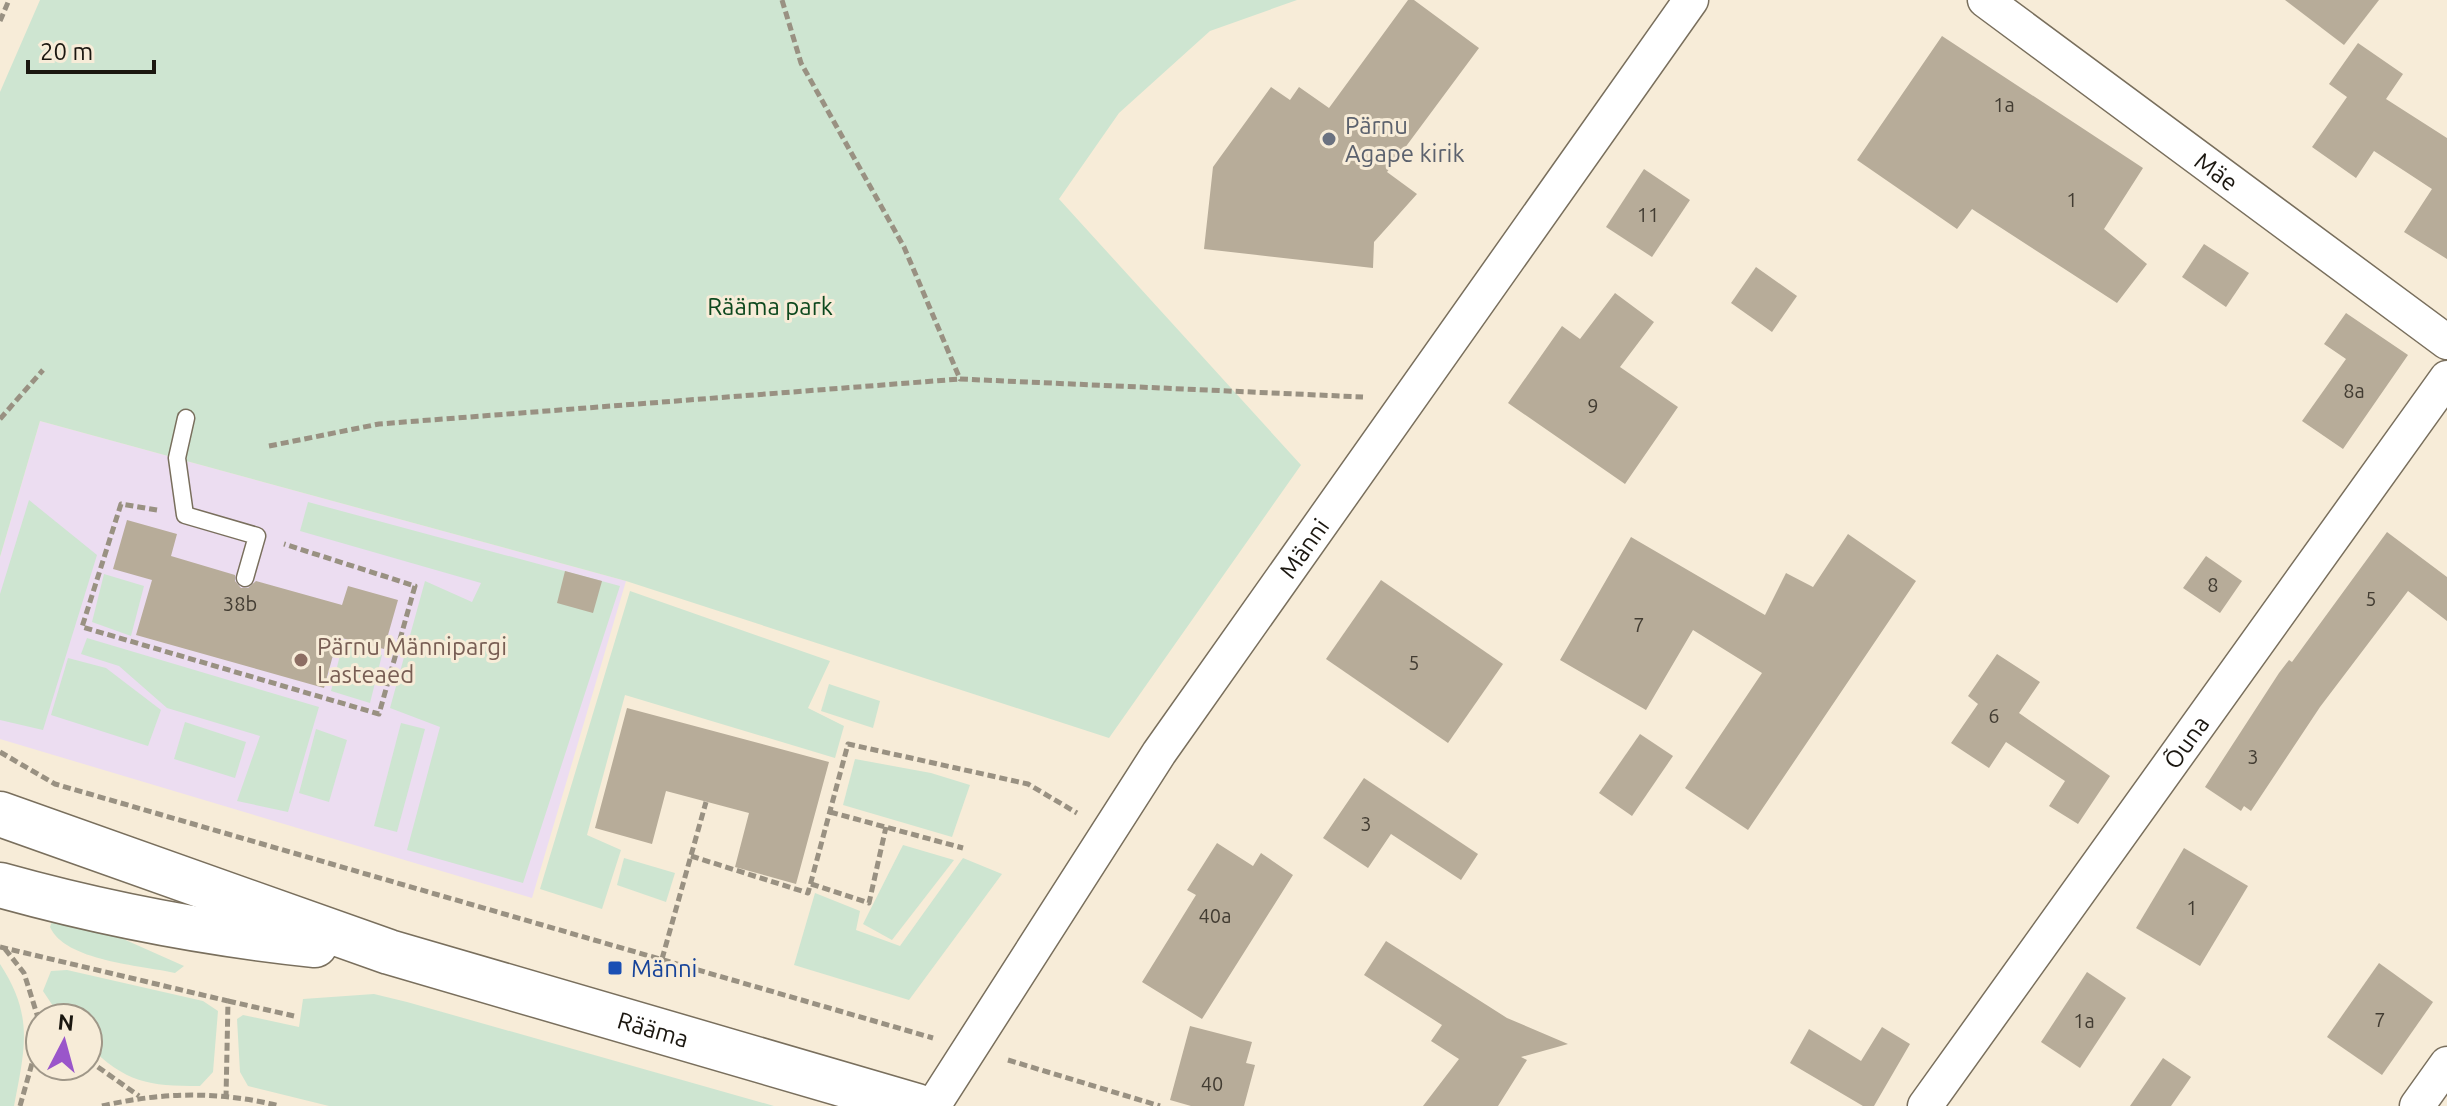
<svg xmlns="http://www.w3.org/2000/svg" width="2447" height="1106" font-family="Ubuntu,sans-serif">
<rect width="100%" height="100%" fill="#f7ecd8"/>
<!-- education -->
<path fill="#ecddf1" d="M40,421L626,581L532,898L0,739V557Z"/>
<!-- green -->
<g fill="#cee5d1">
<path d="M40,0H1297L1210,31L1119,113L1059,199L1301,465L1109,738L626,581L40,421L0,557V92Z"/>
<path d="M29,500L97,555L43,730L0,720V594Z"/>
<path d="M308,502L620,586L523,883L407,850L440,727L390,708L425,581L472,602L481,583L300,531Z"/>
<path d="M104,574L144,586L131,636L92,622Z"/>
<path d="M630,591L830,661L808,708L844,726L835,758L625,695L587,835L621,850L602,909L540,889Z"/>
<path d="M87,638L319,707L288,812L237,801L260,736L167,708L119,666L81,654Z"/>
<path d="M343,643L382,655L370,703L331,691Z"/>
<path d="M68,658L106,668L161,710L148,746L51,715Z"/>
<path d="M829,684L880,701L873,728L821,711Z"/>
<path d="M185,722L246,742L235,778L174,759Z"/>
<path d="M401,723L425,729L397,832L374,826Z"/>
<path d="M316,729L347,740L329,802L299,793Z"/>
<path d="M855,759L931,773L970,785L952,837L843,805Z"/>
<path d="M903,845L954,860L892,940L863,924Z"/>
<path d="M624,858L675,873L666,902L617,885Z"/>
<path d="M963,858L1002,874L909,1000L794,965L815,893L860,911L856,930L900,946Z"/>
<path d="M55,913L94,926L184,966L175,973C140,965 65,961 50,927Z"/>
<path d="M0,964C34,1016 25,1048 14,1106H0Z"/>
<path d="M67,970L203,1001L218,1011L213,1072L200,1086C148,1086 126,1083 88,1045V1018H61L43,991L51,971Z"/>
<path d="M374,994L407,1002L774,1106H329L248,1086L240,1072L237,1019L243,1015L299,1027L303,999Z"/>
</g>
<!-- building -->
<g fill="#b7ac99">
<path d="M1408,0H1414L1479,48L1387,172L1417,194L1374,242L1373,268L1204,249L1213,167L1271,87L1290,100L1299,87L1329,108Z"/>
<path d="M2285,0H2379L2344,45Z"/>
<path d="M1942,36L2143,168L2104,229L2147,264L2117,303L1972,209L1957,229L1857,160Z"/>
<path d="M2358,43L2403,74L2386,99L2447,138V259L2404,232L2432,189L2374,151L2356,178L2312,147L2347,97L2329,84Z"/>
<path d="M1644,169L1690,200L1652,257L1606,227Z"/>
<path d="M2204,244L2249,273L2226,307L2182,277Z"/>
<path d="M1756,267L1797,296L1772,332L1731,303Z"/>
<path d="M1615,293L1654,322L1620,367L1678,407L1625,484L1508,403L1562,326L1580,339Z"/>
<path d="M2346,313L2408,355L2343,449L2302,421L2346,359L2324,344Z"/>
<path d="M127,520L177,534L171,556L235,575V581L241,588H248L256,581L342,605L348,586L398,600L384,649L338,637L324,688L136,635L152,580L113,569Z"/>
<path d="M2387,532L2447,577V621L2408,591L2320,707L2251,811L2244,806L2241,811L2205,787L2279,673L2289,660L2292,662Z"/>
<path d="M1848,534L1916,581L1748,830L1685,788L1762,673L1693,630L1646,710L1560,660L1631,537L1765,615L1786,573L1813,587Z"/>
<path d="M2206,556L2242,581L2220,613L2183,588Z"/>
<path d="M565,571L602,581L593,613L557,603Z"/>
<path d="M1381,580L1503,664L1448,743L1326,659Z"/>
<path d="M1997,654L2040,682L2019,713L2110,776L2078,824L2049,806L2065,781L2006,742L1989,768L1951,743L1978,704L1968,696Z"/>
<path d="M627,708L829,762L796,884L735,867L749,813L666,791L652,844L595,828Z"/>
<path d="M1640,734L1673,756L1632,816L1599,793Z"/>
<path d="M1364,778L1478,854L1461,880L1391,834L1368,868L1323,838Z"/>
<path d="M1217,843L1253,866L1261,853L1293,875L1202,1019L1142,982L1196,895L1187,890Z"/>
<path d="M2184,848L2248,886L2200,966L2136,928Z"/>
<path d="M1386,941L1507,1018L1568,1044L1521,1057L1527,1060L1498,1106H1423L1459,1059L1431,1041L1442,1025L1364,975Z"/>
<path d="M2379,963L2433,1002L2382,1075L2327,1037Z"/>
<path d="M2087,972L2126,998L2080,1068L2041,1042Z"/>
<path d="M1190,1026L1252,1042L1246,1063L1255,1065L1244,1106H1191L1170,1100Z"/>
<path d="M1882,1027L1910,1044L1874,1106H1863L1790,1063L1809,1029L1861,1061Z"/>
<path d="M2163,1058L2191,1077L2171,1106H2130Z"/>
</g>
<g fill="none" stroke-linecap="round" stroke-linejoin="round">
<!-- lane casing -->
<g stroke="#796f5d" stroke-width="19">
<path id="lane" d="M186,418L177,458L185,515L257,536L245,578"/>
</g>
<!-- street casing -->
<g stroke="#796f5d" stroke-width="37">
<g id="street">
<path id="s1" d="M1985,0L2447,342"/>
<path id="s2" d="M933,1106L1159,753L1691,0"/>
<path id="s3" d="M1925,1106L2447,378"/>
<path d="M2417,1106L2447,1064"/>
</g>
</g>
<!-- secondary casing -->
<g stroke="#796f5d" stroke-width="47">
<g id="secondary">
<path id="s4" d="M0,814L389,952L917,1106"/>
<path d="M0,885C104,914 208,934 315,945"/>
</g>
</g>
<!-- path -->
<g stroke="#999182" stroke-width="5" stroke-dasharray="8 4" stroke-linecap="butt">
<path d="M782,0L801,63L904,247L960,379L1363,397"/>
<path d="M0,21L9,0"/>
<path d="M0,419L43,370"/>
<path d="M269,446L379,424L960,379"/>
<path d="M157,510L121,504L82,627L379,714L415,586L284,544"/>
<path d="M0,752L55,784L933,1038"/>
<path d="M830,812L963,848"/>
<path d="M691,856L808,893L848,744L1028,784L1077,813"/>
<path d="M811,884L869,903L886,827"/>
<path d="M0,947L228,1001L226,1098"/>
<path d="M5,949L24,973L40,1024"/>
<path d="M662,959L706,802"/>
<path d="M228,1001L294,1016"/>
<path d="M88,1060L139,1096"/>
<path d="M1008,1060L1160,1106"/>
<path d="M20,1106L40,1035"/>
<path d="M102,1106C161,1092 220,1091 280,1106"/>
</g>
<!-- lane -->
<use href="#lane" stroke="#fff" stroke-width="16"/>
<!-- street -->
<use href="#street" stroke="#fff" stroke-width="34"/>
<!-- secondary -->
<use href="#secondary" stroke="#fff" stroke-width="44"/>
</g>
<!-- markers -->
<circle fill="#6b7280" stroke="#f7ecd8" stroke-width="3" cx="1329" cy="139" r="8"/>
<circle fill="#8d6e63" stroke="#f7ecd8" stroke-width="3" cx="301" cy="660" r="8"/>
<rect fill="#1a4fb4" stroke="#f7ecd8" stroke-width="3" x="607" y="960" width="16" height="16" rx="4"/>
<g text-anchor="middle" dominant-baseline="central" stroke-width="6" stroke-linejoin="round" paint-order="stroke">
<!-- number labels -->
<g font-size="20" fill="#423c32">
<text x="2004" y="104">1a</text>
<text x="2072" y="199">1</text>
<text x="1648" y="214">11</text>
<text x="2354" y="390">8a</text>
<text x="1593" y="405">9</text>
<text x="2213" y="584">8</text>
<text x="2371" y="598">5</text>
<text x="240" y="603">38b</text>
<text x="1639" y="624">7</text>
<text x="1414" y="662">5</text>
<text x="1994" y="715">6</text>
<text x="2253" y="756">3</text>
<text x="1366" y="823">3</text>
<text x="2192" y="907">1</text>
<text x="1215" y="915">40a</text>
<text x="2380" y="1019">7</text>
<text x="2084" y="1020">1a</text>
<text x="1212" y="1083">40</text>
</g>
<!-- worship labels -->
<g font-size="24" fill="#5b616d" stroke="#f7ecd8" text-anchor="start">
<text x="1345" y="125">Pärnu<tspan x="1345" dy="28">Agape kirik</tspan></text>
</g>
<!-- street labels -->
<g font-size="24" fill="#1b1710" stroke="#f7ecd8">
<text stroke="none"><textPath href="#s1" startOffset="288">Mäe</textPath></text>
<text stroke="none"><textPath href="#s2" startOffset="670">Männi</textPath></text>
<text stroke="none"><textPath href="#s3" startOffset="448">Õuna</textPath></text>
<text stroke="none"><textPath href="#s4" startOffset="688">Rääma</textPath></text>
</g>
<!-- park labels -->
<g font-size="24" fill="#0d481e" stroke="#f7ecd8">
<text x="770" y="306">Rääma park</text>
</g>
<!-- education labels -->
<g font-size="24" fill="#785e54" stroke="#f7ecd8" text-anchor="start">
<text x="317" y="646">Pärnu Männipargi<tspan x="317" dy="28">Lasteaed</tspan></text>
</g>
<!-- transit labels -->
<g font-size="24" fill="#164399" stroke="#f7ecd8" text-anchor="start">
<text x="631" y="968">Männi</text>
</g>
</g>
<!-- north arrow -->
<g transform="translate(64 1042) rotate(6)"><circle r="38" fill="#f7ecd8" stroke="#9f9788" stroke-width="2"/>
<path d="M0-6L14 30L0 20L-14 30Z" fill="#9a56ca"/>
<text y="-12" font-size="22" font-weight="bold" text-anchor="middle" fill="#1b1710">N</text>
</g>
<!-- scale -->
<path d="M28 60v12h126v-12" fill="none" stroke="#1b1710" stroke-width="4"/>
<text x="40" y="60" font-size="24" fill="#1b1710" stroke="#f7ecd8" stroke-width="6" paint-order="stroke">20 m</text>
</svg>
